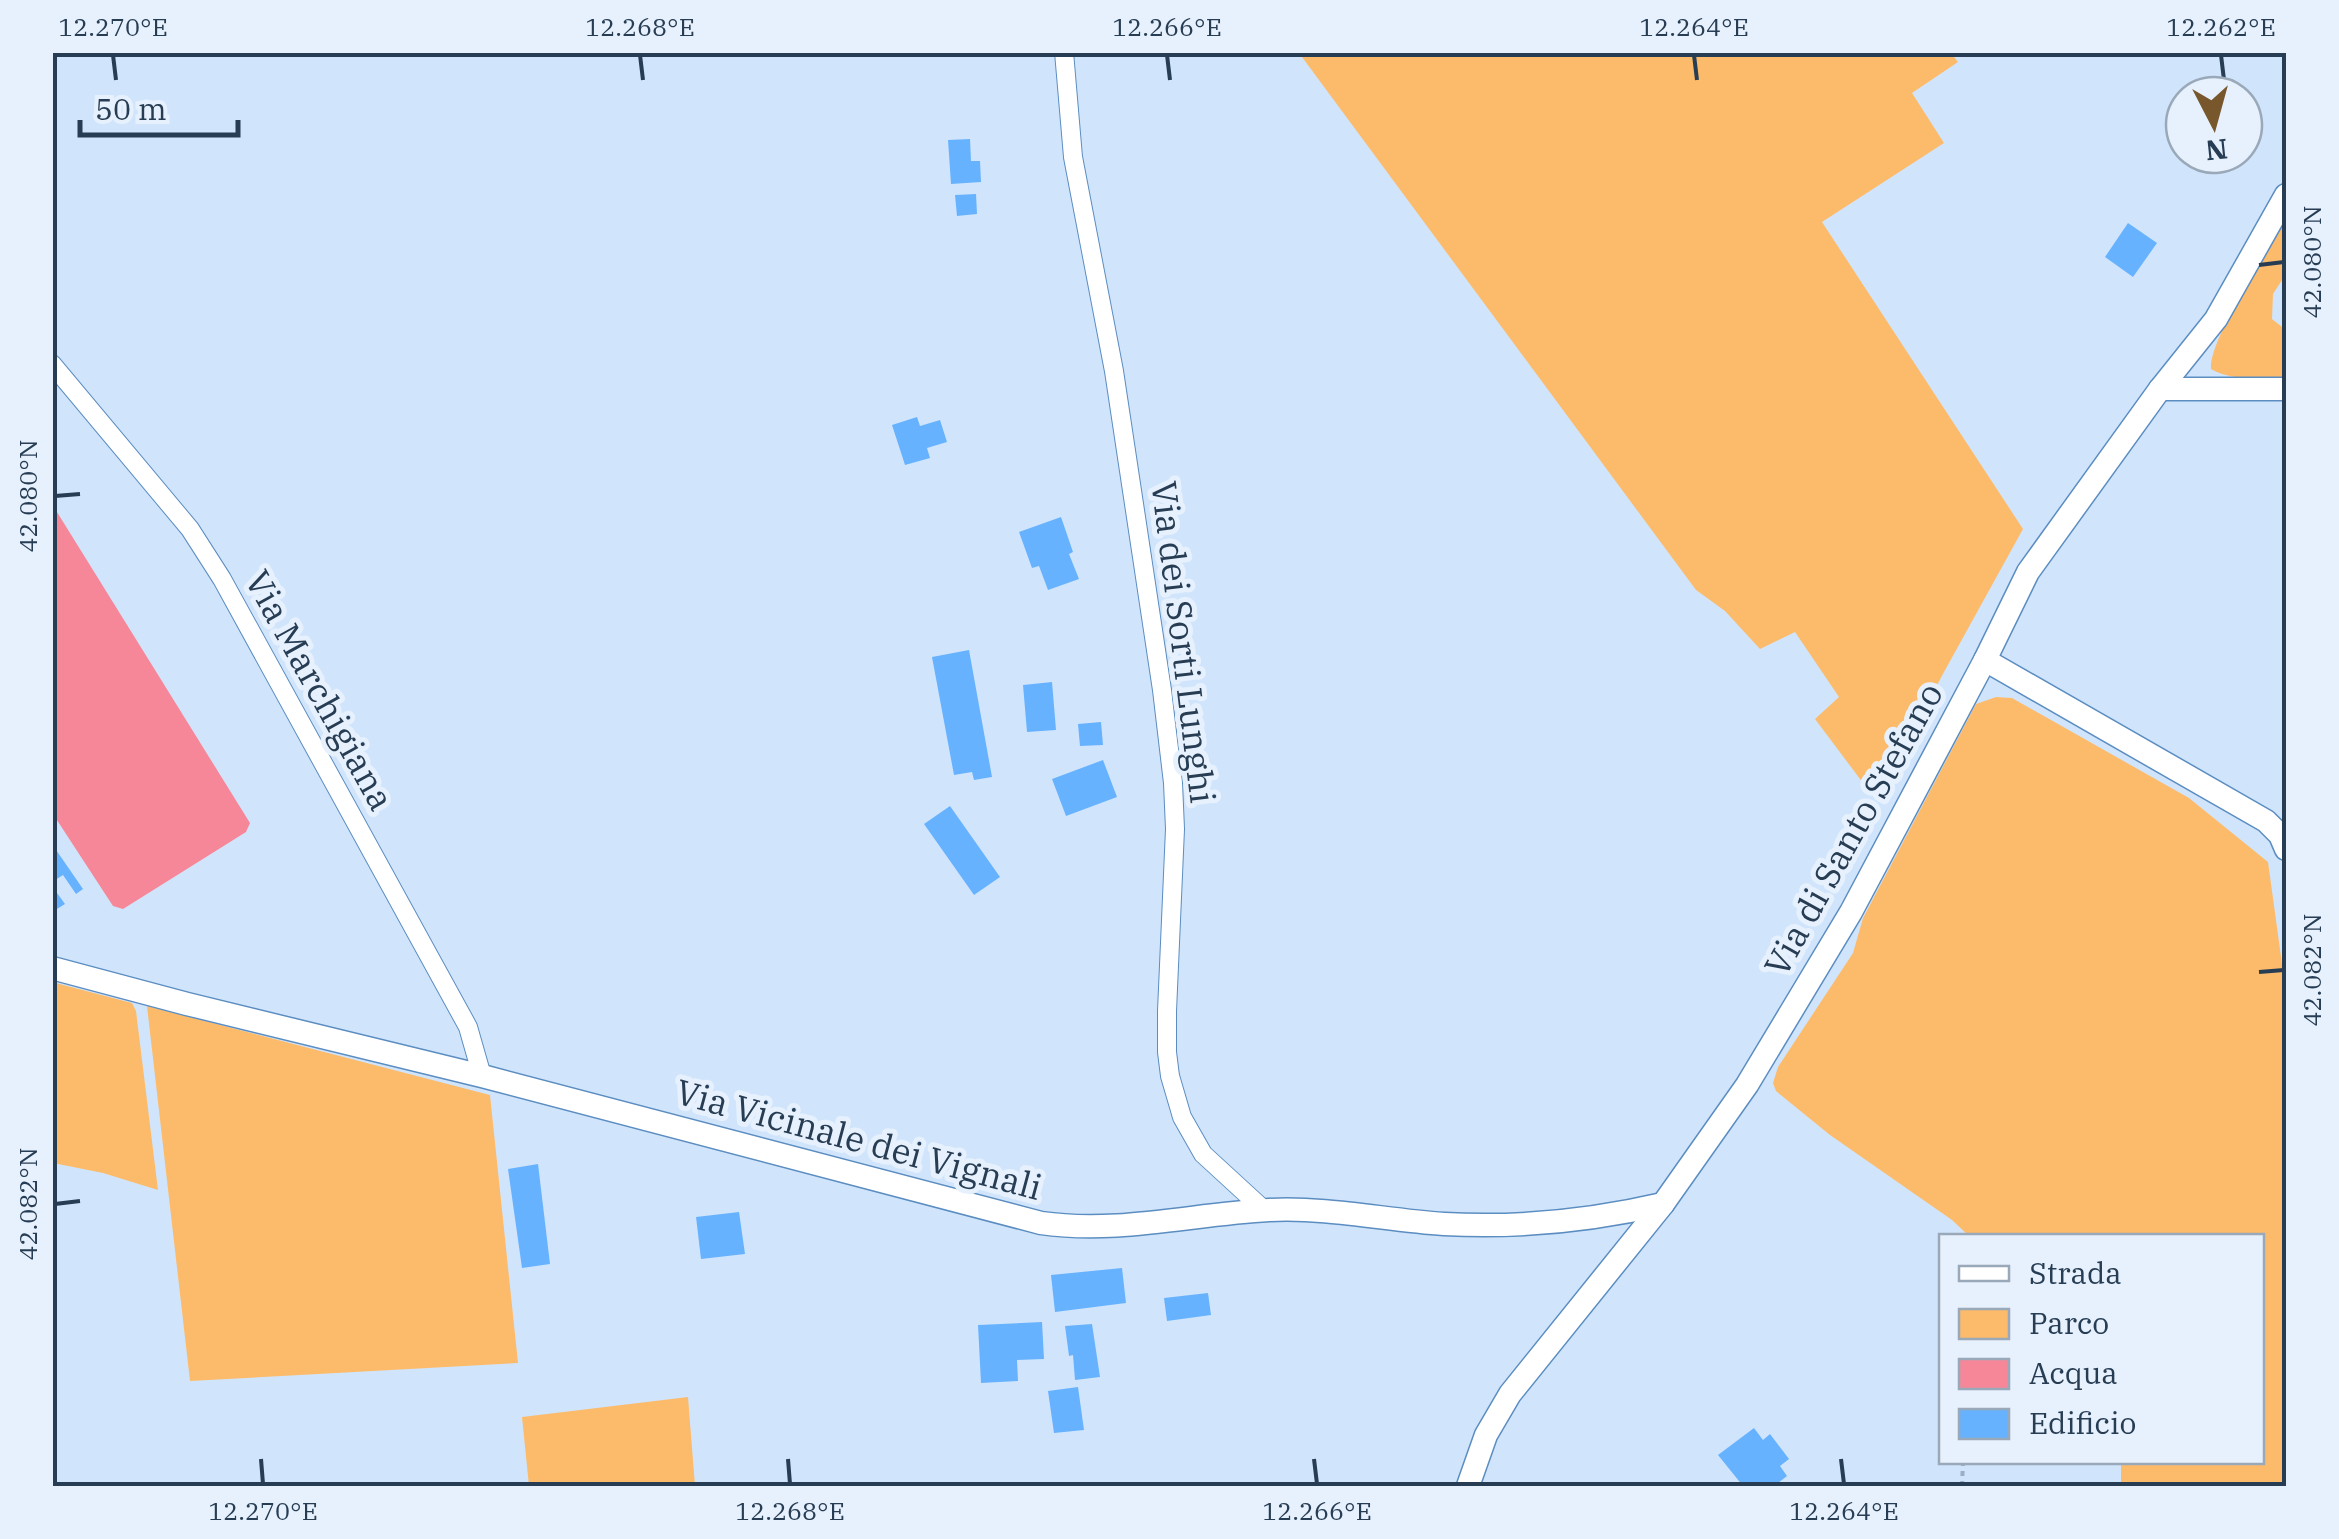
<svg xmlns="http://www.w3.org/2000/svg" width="2339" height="1539" font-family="'IBM Plex Serif',serif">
<rect width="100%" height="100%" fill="#d0e5fc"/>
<!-- green -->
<g fill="#fcbb6b">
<path d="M1299,53H1951L1958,62L1912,93L1944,143L1822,222L2023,529L1944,672L1879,794L1872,795L1815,719L1839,697L1795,632L1760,649L1725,611L1696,590Z"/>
<path d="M2286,218V274L2273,294L2272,319L2286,330V377C2262,377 2233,382 2211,369C2208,341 2270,247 2286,218Z"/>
<path d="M1996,697L2012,698L2189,798L2268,862L2286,993V1486H2121V1462H2262V1236H1969L1952,1220L1830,1135L1776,1091L1773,1083L1778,1067L1853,953L1863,918L1976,704Z"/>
<path d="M52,982L132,1003L136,1011L158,1190L103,1173L53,1163Z"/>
<path d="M147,1006L490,1095L518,1363L190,1381Z"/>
<path d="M688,1397L695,1486H529L522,1417Z"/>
</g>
<!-- water -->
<path fill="#f58798" d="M52,504L250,823L246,832L123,909L113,906L53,814Z"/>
<!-- building -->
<g fill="#67b2ff">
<path d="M970,139L971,161H980L981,182L951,184L948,140Z"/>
<path d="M976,194L977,214L957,216L955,195Z"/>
<path d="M2128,223L2157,243L2133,277L2105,257Z"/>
<path d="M917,417L920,426L940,420L947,442L927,448L930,458L905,465L892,425Z"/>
<path d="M1061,517L1073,552L1069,554L1079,579L1048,590L1039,566L1032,568L1019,532Z"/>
<path d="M969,650L992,777L974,780L972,772L954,775L932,657Z"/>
<path d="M1052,682L1056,730L1027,732L1023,685Z"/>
<path d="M1101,722L1103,745L1080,746L1078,724Z"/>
<path d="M1103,760L1117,797L1066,816L1052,779Z"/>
<path d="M950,806L1000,877L974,895L924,824Z"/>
<path d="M52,844L83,889L76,894L63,875L52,882Z"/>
<path d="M52,886L65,904L52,912Z"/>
<path d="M538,1164L550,1264L522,1268L508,1169Z"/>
<path d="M739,1212L745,1254L701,1259L696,1217Z"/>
<path d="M1122,1268L1126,1303L1055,1312L1051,1275Z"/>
<path d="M1208,1293L1211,1315L1167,1321L1164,1298Z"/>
<path d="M1042,1322L1044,1359L1017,1360L1018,1381L981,1383L978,1325Z"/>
<path d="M1092,1324L1100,1377L1075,1380L1073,1355L1069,1356L1065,1326Z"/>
<path d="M1078,1387L1084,1430L1054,1433L1048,1391Z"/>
<path d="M1754,1428L1763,1440L1770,1434L1789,1459L1780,1466L1787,1476L1774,1486H1743L1718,1455Z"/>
</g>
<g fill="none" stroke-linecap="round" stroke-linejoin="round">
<!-- minor casing -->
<g stroke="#5b8dc1" stroke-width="20">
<g id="minor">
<path d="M1064,52L1073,157L1114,371L1162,690L1173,783L1175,829L1167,1011V1052L1170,1076L1182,1117L1203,1154L1264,1210"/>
<path d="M52,364L190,529L222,579L468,1027L482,1076"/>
</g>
</g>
<!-- tertiary casing -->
<g stroke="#5b8dc1" stroke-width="25">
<g id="tertiary">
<path d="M2160,389H2286"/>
<path d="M1985,660L2266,821L2280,835L2286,849"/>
<path d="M52,968L187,1004L482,1076L1041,1223C1118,1234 1193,1214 1269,1210C1328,1207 1385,1220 1444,1224C1518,1228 1590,1221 1663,1204"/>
<path d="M1468,1486L1486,1435L1510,1394L1663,1204L1747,1085L1851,912L1985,660L2028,572L2160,389L2216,319L2286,195"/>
</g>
</g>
<!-- path -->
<path stroke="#9aafc6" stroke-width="4" stroke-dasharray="5 5" stroke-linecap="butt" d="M1962,1486L1963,1462"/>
<!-- minor -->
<use href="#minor" stroke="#fff" stroke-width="18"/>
<!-- tertiary -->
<use href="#tertiary" stroke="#fff" stroke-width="22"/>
</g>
<!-- ticks -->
<path fill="none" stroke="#273d54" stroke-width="4" d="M113,55L116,80M640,55L643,80M1167,55L1170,80M1694,55L1697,80M2221,55L2224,80M2259,265L2284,262M55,496L80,494M2259,972L2284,970M55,1204L80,1201M261,1459L263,1484M788,1459L790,1484M1314,1459L1317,1484M1841,1459L1844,1484"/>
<g text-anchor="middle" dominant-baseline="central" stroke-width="10" stroke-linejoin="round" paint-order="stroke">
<!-- street labels -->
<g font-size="35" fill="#273d54" stroke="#e7f1fd">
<text transform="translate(1184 642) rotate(83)">Via dei Sorti Lunghi</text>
<text transform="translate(320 690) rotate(61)">Via Marchigiana</text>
<text transform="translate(1853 829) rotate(-61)">Via di Santo Stefano</text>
<text transform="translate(859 1139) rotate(15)">Via Vicinale dei Vignali</text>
</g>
</g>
<!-- border -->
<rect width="2339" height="1539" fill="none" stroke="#e7f1fd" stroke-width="110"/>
<!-- legend -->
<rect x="1939" y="1234" width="325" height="230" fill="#e7f1fd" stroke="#9aa9b9" stroke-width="2.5"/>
<rect x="1959" y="1266" width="50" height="15" fill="#ffffff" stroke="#9aa9b9" stroke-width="2.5"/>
<text x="2029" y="1284" font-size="30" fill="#273d54">Strada</text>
<rect x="1959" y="1309" width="50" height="30" fill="#fcbb6b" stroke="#9aa9b9" stroke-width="2.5"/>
<text x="2029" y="1334" font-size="30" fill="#273d54">Parco</text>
<rect x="1959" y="1359" width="50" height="30" fill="#f58798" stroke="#9aa9b9" stroke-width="2.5"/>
<text x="2029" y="1384" font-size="30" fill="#273d54">Acqua</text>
<rect x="1959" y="1409" width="50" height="30" fill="#67b2ff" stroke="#9aa9b9" stroke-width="2.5"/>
<text x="2029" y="1434" font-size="30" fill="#273d54">Edificio</text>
<!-- north arrow -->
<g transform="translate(2214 125) rotate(174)"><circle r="48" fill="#e7f1fd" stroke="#9aa9b9" stroke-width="2.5"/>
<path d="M0-8L18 38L0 25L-18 38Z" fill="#78572d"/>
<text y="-15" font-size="28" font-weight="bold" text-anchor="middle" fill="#273d54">N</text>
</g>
<!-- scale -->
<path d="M80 120v15h158v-15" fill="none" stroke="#273d54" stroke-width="5"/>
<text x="95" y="120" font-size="30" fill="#273d54" stroke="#e7f1fd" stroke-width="8" paint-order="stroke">50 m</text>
<rect x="55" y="55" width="2229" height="1429" fill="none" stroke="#273d54" stroke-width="4"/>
<g font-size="25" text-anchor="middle" fill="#273d54">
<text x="113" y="36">12.270°E</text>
<text x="640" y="36">12.268°E</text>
<text x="1167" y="36">12.266°E</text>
<text x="1694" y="36">12.264°E</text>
<text x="2221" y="36">12.262°E</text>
<text transform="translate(2312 262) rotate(-90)" y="9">42.080°N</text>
<text transform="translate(28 496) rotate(-90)" y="9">42.080°N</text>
<text transform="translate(2312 970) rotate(-90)" y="9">42.082°N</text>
<text transform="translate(28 1204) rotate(-90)" y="9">42.082°N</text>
<text x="263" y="1520">12.270°E</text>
<text x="790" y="1520">12.268°E</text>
<text x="1317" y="1520">12.266°E</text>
<text x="1844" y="1520">12.264°E</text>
</g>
</svg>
